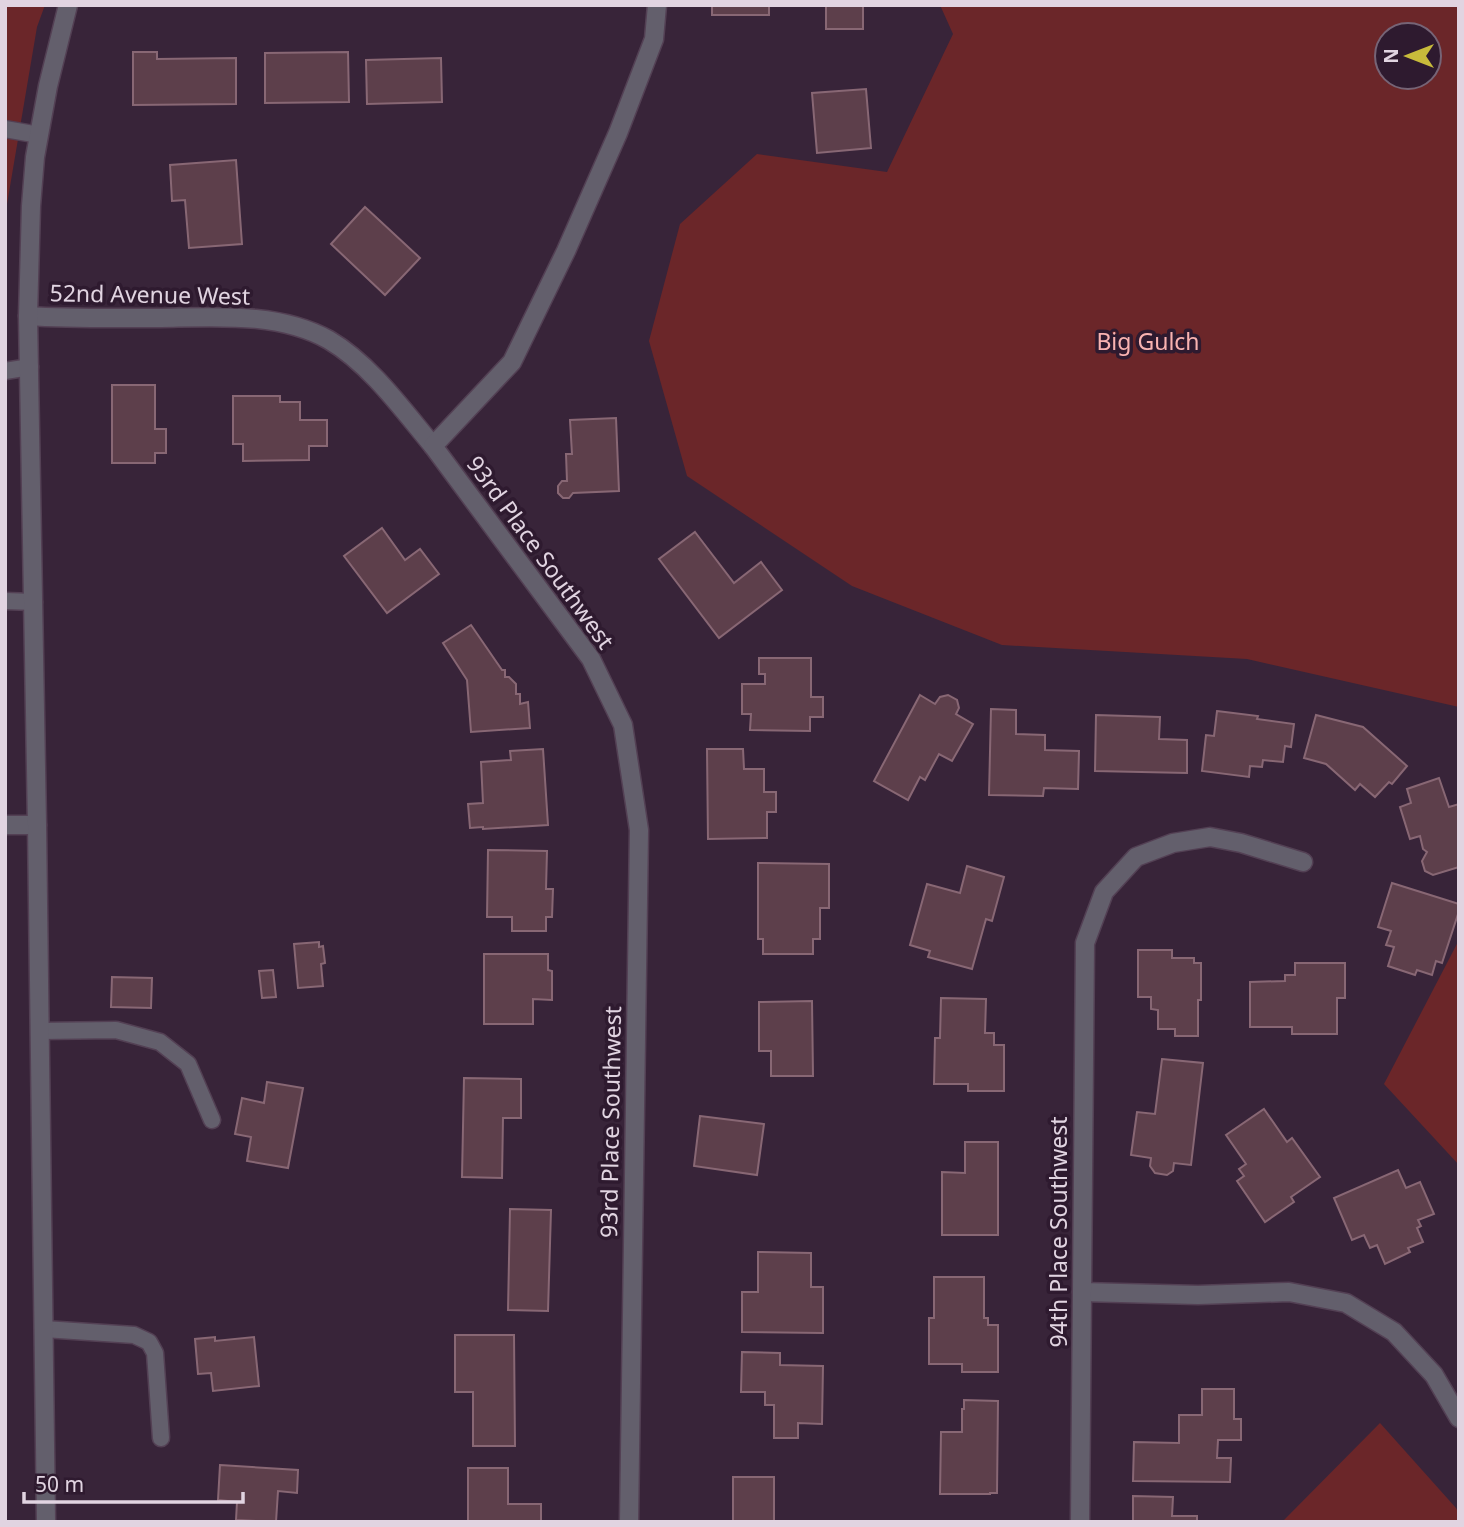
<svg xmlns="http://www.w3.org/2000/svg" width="1464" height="1527" font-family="'Noto Sans',sans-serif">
<rect width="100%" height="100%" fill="#382439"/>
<!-- green -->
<g fill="#6b2629" fill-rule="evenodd">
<path d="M5,5H45L37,27L5,216Z"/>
<path d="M940,5H1459V707L1247,659L1002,645L852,586L687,476L649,341L680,224L757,154L887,172L953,34ZM1387,35H1429V77H1387Z"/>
<path d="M1459,940V1165L1384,1084Z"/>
<path d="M1380,1423L1456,1508L1459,1514V1522H1282Z"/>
</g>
<!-- building -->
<g fill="#5d3f4b" stroke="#886774" stroke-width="2">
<rect x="712" y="5" width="57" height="10"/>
<rect x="826" y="5" width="37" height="24"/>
<path d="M133,52H157V59L236,58V104L133,105Z"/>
<path d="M348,52L349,102L265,103V53Z"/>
<path d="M441,58L442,102L367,104L366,60Z"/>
<path d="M866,89L871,148L817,153L812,93Z"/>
<path d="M236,160L242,244L189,248L185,200L172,201L170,165Z"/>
<path d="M365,207L420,258L385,295L331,244Z"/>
<path d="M112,385H155V429H166V453H155V463H112Z"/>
<path d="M233,396H280V402H300V420H327V446H309V460L243,461V444H233Z"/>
<path d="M616,418L619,491L573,493L569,498H563L558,493V486L562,481H567L566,454H572L570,420Z"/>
<path d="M382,528L405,560L420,549L439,574L387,613L344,556Z"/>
<path d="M695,532L734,583L761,562L782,590L719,638L659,559Z"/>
<path d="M471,625L502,670H505V677H509L516,684V694H520V704L528,702L530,728L471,732L467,680L443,643Z"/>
<path d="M759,658H811V697H823V717H810V731L750,730L751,714H742V684H765V674H759Z"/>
<path d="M920,695L935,704L940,697L948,695L957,700L959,708L956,714L973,724L952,761L939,754L925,780L920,777L908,800L874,781Z"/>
<path d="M991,709L1016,710V734L1045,735V750L1079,751L1078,789L1044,788L1043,796L989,795Z"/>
<path d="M1217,711L1258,716L1257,719L1294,724L1291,747L1285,746L1283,762L1263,760L1262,767L1250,766L1249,777L1202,771L1206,735L1214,736Z"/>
<path d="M1096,715L1160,717L1159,739L1187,740V773L1095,771Z"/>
<path d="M1316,715L1363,727L1407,766L1392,784L1389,782L1375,797L1360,784L1355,790L1326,764L1304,758Z"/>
<path d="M543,749L548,825L483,829V827L470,828L468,804L483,803L481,762L511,760L510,751Z"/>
<path d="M707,749H743L744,769H764V792H776V812H767V838L708,839Z"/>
<path d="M1439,778L1449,807L1459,804V867L1433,875L1425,871L1422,861L1427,852L1423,849L1420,836L1410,839L1400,807L1411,803L1407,789Z"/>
<path d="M488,850L547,851L546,889H553L552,917H546V931H512V917H487Z"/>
<path d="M758,863L829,864V908H820V939H813V954H763V939H758Z"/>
<path d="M967,866L1004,877L992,921L986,919L972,969L928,957L930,951L910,945L927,884L960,893Z"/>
<path d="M1392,883L1459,904V911L1442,963L1436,961L1432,975L1417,970L1415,975L1388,966L1394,947L1386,945L1391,931L1378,927Z"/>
<path d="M319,942V947L323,946L325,963L321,964L323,986L298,988L294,944Z"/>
<path d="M1138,950H1172V958H1194V963H1201V1000H1198V1036H1175V1029H1158V1010L1151,1009V997H1138Z"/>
<path d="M484,954H548V970L552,971V1000L533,999V1024H484Z"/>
<path d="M1295,963H1345V998H1337V1034H1292V1027H1250V982L1285,981V975H1295Z"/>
<path d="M273,970L276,997L262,998L259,971Z"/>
<path d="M112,977L152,978L151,1008L111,1007Z"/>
<path d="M941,998L986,999L985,1033H994V1045H1004V1091H968V1084H934L935,1038H940Z"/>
<path d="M812,1001L813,1076H771V1051H759V1002Z"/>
<path d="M1162,1059L1203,1063L1191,1165L1174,1163L1173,1171L1167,1175L1155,1173L1150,1166L1151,1158L1131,1155L1137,1112L1155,1114Z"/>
<path d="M464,1078L521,1079V1118H503L502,1178L462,1177Z"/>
<path d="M267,1082L303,1088L288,1168L247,1161L251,1137L235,1134L242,1098L264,1103Z"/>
<path d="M1264,1109L1287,1142L1292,1138L1320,1177L1291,1197L1294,1202L1265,1222L1237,1181L1244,1176L1239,1169L1246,1164L1226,1135Z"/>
<path d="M700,1116L764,1124L757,1175L694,1166Z"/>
<path d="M965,1142H998V1235H942V1172L965,1173Z"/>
<path d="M1398,1170L1406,1188L1420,1182L1434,1214L1418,1220L1421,1226L1417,1228L1423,1242L1408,1248L1410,1252L1385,1264L1377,1245L1370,1248L1364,1235L1352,1240L1334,1198Z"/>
<path d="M510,1209L551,1210L548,1311L508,1310Z"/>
<path d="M758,1252L811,1253V1287H823V1333L742,1332V1292H758Z"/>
<path d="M934,1277H984V1318H988V1325H998V1372H962V1364H929V1318H934Z"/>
<path d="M455,1335H514L515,1446H473V1392H455Z"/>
<path d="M215,1337V1341L254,1337L259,1386L213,1391L211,1373L198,1374L195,1339Z"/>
<path d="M742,1352L780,1353V1365L823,1366L822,1424L798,1423V1438H774V1405H765V1392H741Z"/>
<path d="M1202,1389H1234V1419H1241V1440H1218L1217,1458H1231L1230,1482L1133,1481L1134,1442L1179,1443V1415H1202Z"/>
<path d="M964,1400L998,1401L997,1493H990V1494H940L941,1432H962V1409H964Z"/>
<path d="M220,1465L298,1470L297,1493L278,1491L276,1522L236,1520L237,1502L218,1500Z"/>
<path d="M468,1468H508V1504H541V1522H468Z"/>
<rect x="733" y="1477" width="41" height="45"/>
<path d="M1133,1496L1173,1497L1172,1516H1197V1522H1133Z"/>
</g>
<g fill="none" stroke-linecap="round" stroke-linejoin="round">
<!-- service casing -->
<g stroke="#534054" stroke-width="19">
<g id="service">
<path d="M5,129L39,135"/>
<path d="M5,371L30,367"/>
<path d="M5,601L34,602"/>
<path d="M40,1031L116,1030L160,1042L188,1064L212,1120"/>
<path d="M44,1329L134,1335L149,1342L155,1353L161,1438"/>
</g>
</g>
<!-- minor casing -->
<g stroke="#534054" stroke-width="21">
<g id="minor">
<path d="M28,316C73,319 117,318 161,318C216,317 279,312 329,340C370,364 403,410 433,446"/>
<path d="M5,825H37"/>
<path d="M1082,1292L1198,1295L1289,1292L1346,1303L1394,1332L1434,1375L1459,1418"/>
<path d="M629,1522L639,830L623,725L591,659L433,446L512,362L566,251L618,133L654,39L657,5"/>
<path d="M1080,1522L1085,943L1104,892L1136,857L1173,843L1210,837L1241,843L1303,862"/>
</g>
</g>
<!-- tertiary casing -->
<g stroke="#534054" stroke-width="21">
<path id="tertiary" d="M46,1522L37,825L28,316L31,206L35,157L48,86L68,5"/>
</g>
<!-- service -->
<use href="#service" stroke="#635f6c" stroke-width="16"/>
<!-- minor -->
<use href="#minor" stroke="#635f6c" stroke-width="18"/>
<!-- tertiary -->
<use href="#tertiary" stroke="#635f6c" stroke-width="18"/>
</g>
<g text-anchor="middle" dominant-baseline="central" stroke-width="7" stroke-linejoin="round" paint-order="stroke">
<!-- street labels -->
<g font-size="23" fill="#e1d4e1" stroke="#2e1a2f">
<text transform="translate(150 294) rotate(1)">52nd Avenue West</text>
<text transform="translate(541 552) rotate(54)">93rd Place Southwest</text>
<text transform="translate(610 1122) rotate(-89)">93rd Place Southwest</text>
<text transform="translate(1058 1232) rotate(-90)">94th Place Southwest</text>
</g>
<!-- park labels -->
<g font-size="23" fill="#f9b3b1" stroke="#2e1a2f">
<text x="1148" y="341">Big Gulch</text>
</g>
</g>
<!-- border -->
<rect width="1464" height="1527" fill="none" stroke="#e1d4e1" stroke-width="14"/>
<!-- north arrow -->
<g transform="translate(1408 56) rotate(270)"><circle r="33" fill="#2e1a2f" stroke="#766476" stroke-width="2"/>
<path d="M0-5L12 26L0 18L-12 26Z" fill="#c8bb3b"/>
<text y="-10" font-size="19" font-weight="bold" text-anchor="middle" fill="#e1d4e1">N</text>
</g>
<!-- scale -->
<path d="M24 1492v10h219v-10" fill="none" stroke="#e1d4e1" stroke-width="3.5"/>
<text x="35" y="1492" font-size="21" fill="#e1d4e1" stroke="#2e1a2f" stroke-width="5" paint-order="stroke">50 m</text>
</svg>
